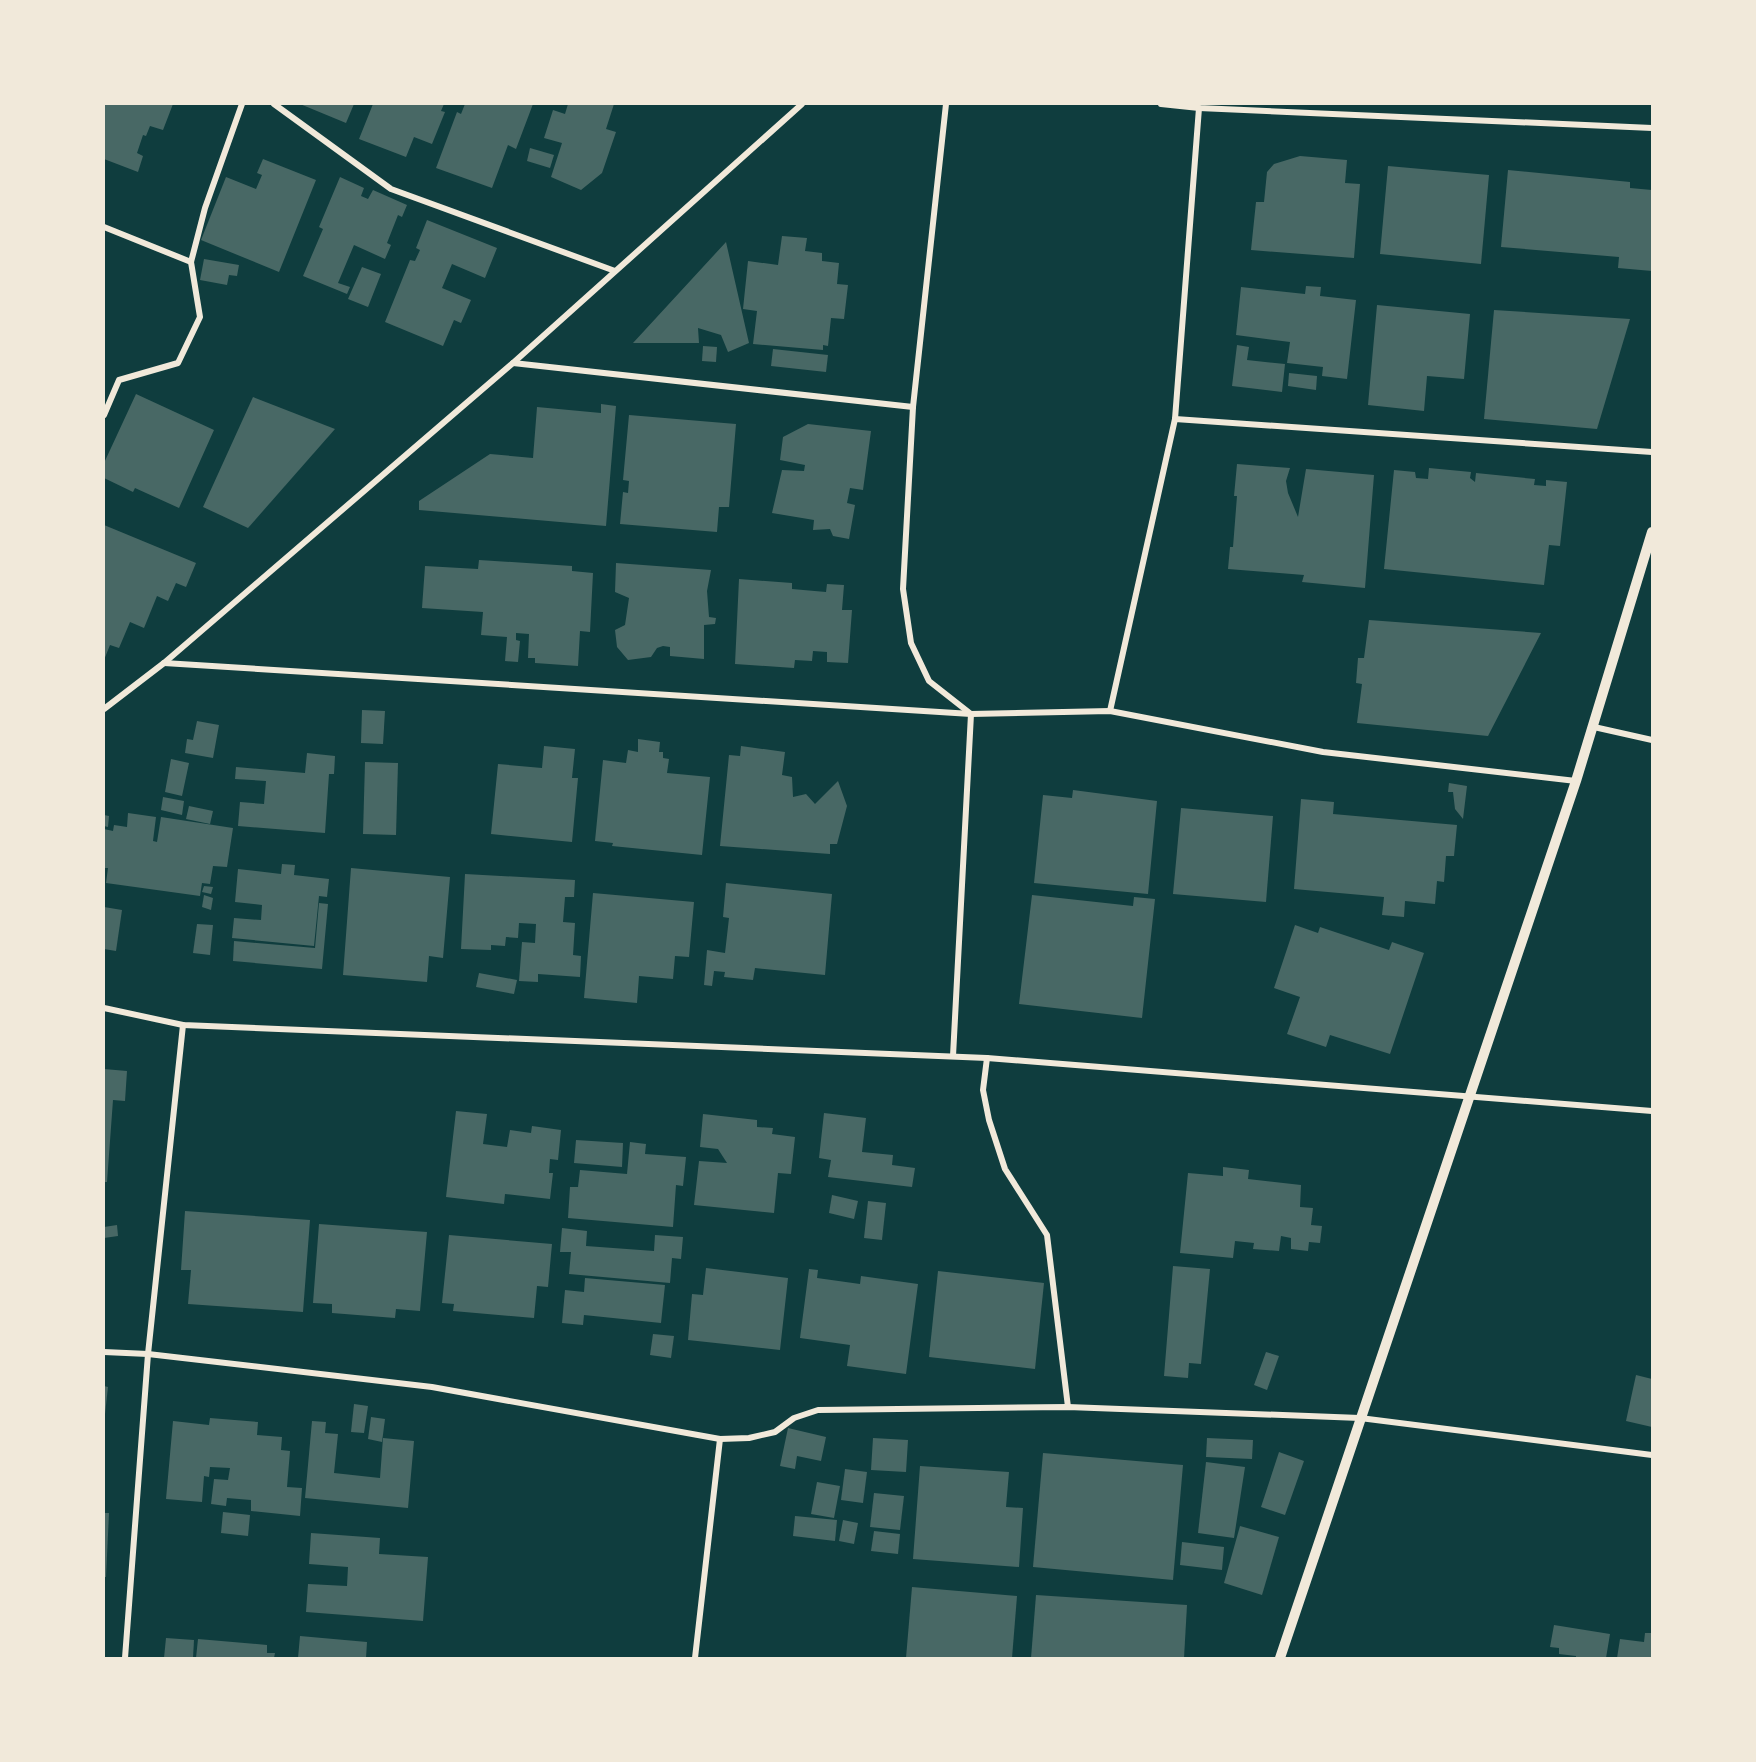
<svg xmlns="http://www.w3.org/2000/svg" width="1756" height="1762" font-family="'Exo 2',sans-serif">
<rect width="100%" height="100%" fill="#0f3d3e"/>
<!-- building -->
<g fill="#486865">
<path d="M104,104H173L163,130L150,126L146,136L143,135L137,153L143,156L138,172L104,159Z"/>
<path d="M300,104H354L346,123Z"/>
<path d="M373,104H444L441,111L445,112L432,144L414,137L406,157L359,139Z"/>
<path d="M465,104H533L516,149L508,145L492,188L436,168L457,112L461,114Z"/>
<path d="M568,104H614L606,129L616,132L602,173L581,190L551,177L562,143L544,138L553,110L565,114Z"/>
<path d="M530,148L554,155L550,168L527,161Z"/>
<path d="M1300,156L1347,160L1345,183L1360,184L1354,258L1251,250L1256,202H1264L1267,172L1274,164Z"/>
<path d="M263,159L316,180L279,272L201,240L226,177L256,189L262,175L257,173Z"/>
<path d="M1388,166L1489,175L1481,264L1380,254Z"/>
<path d="M1508,170L1630,182V188L1652,190V271L1618,268L1619,257L1501,247Z"/>
<path d="M340,177L364,188L361,196L368,199L373,190L407,205L402,217L398,215L387,243L391,245L385,259L354,245L338,283L350,287L347,294L303,276L323,229L319,227Z"/>
<path d="M427,220L497,248L485,278L452,264L442,288L471,300L461,323L454,320L443,346L385,322L410,260L415,261L420,250L416,248Z"/>
<path d="M782,236L807,238L805,251L822,253V261L839,263L837,284L848,285L844,319L831,318L828,346L823,345V350L753,344L757,311L743,309L748,261L778,265Z"/>
<path d="M726,242L749,343L728,352L721,335L698,328L699,343H633Z"/>
<path d="M204,259L239,265L237,276L229,275L227,285L200,280Z"/>
<path d="M362,267L381,274L368,307L348,299Z"/>
<path d="M1306,286L1321,287L1320,296L1356,300L1347,379L1322,376L1323,367L1287,363L1290,342L1236,335L1241,287L1305,294Z"/>
<path d="M1377,305L1470,314L1464,379L1427,376L1424,411L1368,405Z"/>
<path d="M1494,310L1630,319L1597,429L1484,419Z"/>
<path d="M1237,345L1249,347L1247,360L1285,364L1282,392L1232,386Z"/>
<path d="M703,346L717,347L716,362L702,361Z"/>
<path d="M773,349L828,355L826,372L771,366Z"/>
<path d="M1289,373L1317,376L1316,390L1288,386Z"/>
<path d="M136,394L214,430L179,508L135,488L133,492L104,478V463Z"/>
<path d="M253,397L335,429L248,528L203,507Z"/>
<path d="M601,404L616,406L606,526L419,510V501L490,454L533,458L537,407L601,413Z"/>
<path d="M629,415L736,424L729,507H719L717,532L620,524L623,492L628,493L629,481L623,480Z"/>
<path d="M808,424L871,431L863,490L850,488L847,503L855,505L849,539L833,536L830,529L813,530L814,520L772,513L782,470L804,471L805,465L780,460L783,437Z"/>
<path d="M1237,464L1290,468L1286,481L1288,493L1298,517L1306,469L1374,475L1365,588L1302,582L1304,575L1228,569L1230,547H1233L1237,496H1234Z"/>
<path d="M1429,468L1471,472L1470,478L1475,482L1476,473L1535,479L1534,485L1546,486V480L1567,482L1560,546L1549,545L1544,585L1384,569L1394,470L1415,472L1416,478L1428,479Z"/>
<path d="M104,525L196,563L186,587L176,583L168,601L157,596L144,628L130,622L119,648L110,645L104,660Z"/>
<path d="M479,560L572,566V571L593,573L590,632L580,631L578,666L535,663V658H528L529,634L516,633V640L520,641L518,662L505,661L507,637L481,635L483,612L422,608L425,566L478,569Z"/>
<path d="M616,563L711,570L707,591L709,617L716,618L715,624L704,625V659L670,656V647L663,646L657,648L651,657L628,660L617,647L615,630L625,625L629,598L615,592Z"/>
<path d="M739,579L792,583V589L826,592L827,584L844,585L842,610H852L848,663L827,662V652L813,651L812,661L795,660L794,668L735,664Z"/>
<path d="M1369,620L1541,633L1488,736L1357,723L1362,684L1356,683L1358,658H1364Z"/>
<path d="M362,710L385,711L383,744L361,743Z"/>
<path d="M197,721L219,725L213,758L185,753L187,739L193,740Z"/>
<path d="M638,739L660,742L659,752H663V758L669,759L667,773L710,777L702,855L612,846L613,843L595,841L603,760L626,763L628,750L638,752Z"/>
<path d="M544,746L575,749L572,778H578L572,842L491,834L498,764L542,768Z"/>
<path d="M741,746L785,752L782,775L792,777L793,797L806,794L815,804L838,781L847,806L837,844H830V854L720,846L729,755L740,756Z"/>
<path d="M307,753L335,756L334,774H329L325,833L238,826L240,802L264,804L266,781L235,779L236,767L305,773Z"/>
<path d="M171,759L189,763L182,796L165,792Z"/>
<path d="M365,762L398,763L396,835L363,834Z"/>
<path d="M1449,783L1467,786L1463,819L1455,809L1453,792H1448Z"/>
<path d="M1073,790L1157,801L1148,894L1034,883L1043,795L1072,798Z"/>
<path d="M163,797L184,801L182,815L161,810Z"/>
<path d="M1301,799L1334,802L1333,814L1457,825L1454,856H1446L1444,882L1437,881L1435,904L1405,901L1404,917L1382,915L1384,897L1294,889Z"/>
<path d="M189,806L213,811L210,824L186,819Z"/>
<path d="M1181,808L1273,816L1266,902L1173,894Z"/>
<path d="M128,813L156,817L153,841L157,842L161,817L233,828L227,867L213,866L210,884L202,883L200,896L106,883L108,868H104V829L113,831L114,825L127,827Z"/>
<path d="M104,815L109,816L108,827L104,826Z"/>
<path d="M282,864L295,865L294,875L329,879L327,897L319,896L314,946L232,938L234,918L261,920L262,905L235,902L238,869L281,874Z"/>
<path d="M351,868L450,877L443,958L429,956L427,982L343,975Z"/>
<path d="M465,874L575,880L574,897H565L563,922L575,923L573,955L581,956L580,977L538,974V982L519,981L522,942L535,943L536,924L519,923L518,938L506,937L505,946L491,945V950L461,949Z"/>
<path d="M726,883L832,894L825,975L755,968L753,980L724,977L725,972L714,971L712,986L704,985L707,950L725,953L729,918L723,917Z"/>
<path d="M204,886L213,887L211,894L202,892Z"/>
<path d="M593,893L694,902L689,957L675,956L673,979L639,976L637,1003L584,998Z"/>
<path d="M204,895L213,898L211,910L202,907Z"/>
<path d="M1032,895L1133,906L1134,897L1155,899L1142,1018L1019,1004Z"/>
<path d="M319,903L328,904L322,969L233,961L234,941L315,948Z"/>
<path d="M104,907L122,910L116,951L104,949Z"/>
<path d="M197,924L213,925L210,955L193,953Z"/>
<path d="M1295,925L1318,933L1320,927L1389,950L1392,942L1424,953L1390,1054L1330,1035L1326,1047L1287,1034L1300,997L1274,988Z"/>
<path d="M479,973L517,980L514,994L476,987Z"/>
<path d="M104,1069L127,1071L125,1101L113,1100L107,1182H104Z"/>
<path d="M456,1111L487,1114L483,1144L507,1147L510,1130L531,1133L532,1126L561,1130L558,1160L550,1159L549,1173H553L550,1199L505,1194L504,1204L446,1197Z"/>
<path d="M824,1113L866,1118L862,1152L893,1155L892,1165L915,1168L912,1187L828,1177L831,1160L819,1158Z"/>
<path d="M703,1114L757,1120V1127L773,1128L772,1134L795,1137L791,1174L778,1173L774,1213L694,1205L699,1161L727,1163L718,1149L700,1147Z"/>
<path d="M576,1140L623,1143L622,1167L574,1163Z"/>
<path d="M630,1142L646,1144L645,1154L686,1157L683,1186L676,1185L673,1227L568,1218L570,1187H578L580,1170L627,1174Z"/>
<path d="M1223,1167L1249,1170L1248,1179L1301,1185L1300,1207L1313,1208L1311,1225L1322,1226L1320,1243L1309,1242L1308,1251L1291,1249V1238L1281,1236L1279,1251L1253,1249L1254,1243L1235,1241L1233,1258L1180,1253L1188,1173L1223,1176Z"/>
<path d="M832,1195L858,1201L854,1219L829,1213Z"/>
<path d="M868,1201L886,1203L882,1240L864,1238Z"/>
<path d="M185,1211L310,1220L303,1312L188,1304L191,1270H181Z"/>
<path d="M319,1224L427,1232L420,1311L396,1309L395,1318L332,1313V1304L313,1303Z"/>
<path d="M117,1225L118,1236L104,1238V1227Z"/>
<path d="M562,1228L587,1231L586,1246L654,1251L655,1235L683,1237L681,1259L672,1258L670,1283L569,1274L571,1252H560Z"/>
<path d="M449,1235L552,1244L548,1287L537,1286L534,1318L453,1311L454,1304L442,1303Z"/>
<path d="M1173,1266L1210,1269L1201,1364L1189,1363L1188,1378L1164,1376Z"/>
<path d="M706,1268L788,1278L780,1350L688,1340L692,1294L703,1295Z"/>
<path d="M809,1269L818,1270L817,1278L860,1284L861,1276L918,1284L906,1374L847,1366L850,1345L800,1338Z"/>
<path d="M938,1271L1044,1283L1035,1369L929,1357Z"/>
<path d="M585,1278L665,1285L661,1323L584,1315L583,1325L562,1323L565,1290L584,1292Z"/>
<path d="M653,1334L674,1336L671,1358L650,1355Z"/>
<path d="M1266,1352L1279,1356L1267,1390L1254,1385Z"/>
<path d="M1636,1375L1652,1379V1427L1626,1421Z"/>
<path d="M104,1386L108,1387L105,1414H104Z"/>
<path d="M354,1404L368,1406L364,1433L351,1432Z"/>
<path d="M371,1417L385,1419L382,1442L368,1439Z"/>
<path d="M210,1418L258,1422L257,1435L282,1437L281,1450L290,1451L287,1487L302,1488L300,1516L251,1511V1500L227,1498L226,1506L211,1504L214,1479L228,1480L230,1468L210,1467L209,1477L204,1476L202,1502L166,1499L173,1421L209,1425Z"/>
<path d="M312,1421L326,1422L325,1433L338,1434L334,1473L380,1478L383,1438L414,1441L408,1508L305,1498Z"/>
<path d="M788,1428L826,1437L821,1461L797,1456L795,1469L780,1466Z"/>
<path d="M873,1438L908,1440L906,1472L871,1470Z"/>
<path d="M1207,1438L1253,1440L1252,1459L1206,1457Z"/>
<path d="M1279,1452L1304,1461L1285,1515L1261,1507Z"/>
<path d="M1043,1453L1183,1465L1173,1580L1033,1567Z"/>
<path d="M1206,1462L1245,1467L1234,1538L1198,1533Z"/>
<path d="M920,1466L1009,1472L1006,1507L1023,1508L1019,1567L913,1559Z"/>
<path d="M845,1469L867,1472L863,1503L841,1500Z"/>
<path d="M817,1482L840,1486L834,1518L811,1514Z"/>
<path d="M874,1493L904,1496L900,1530L870,1527Z"/>
<path d="M223,1512L250,1515L248,1536L221,1533Z"/>
<path d="M104,1513H109L106,1577H104Z"/>
<path d="M795,1516L837,1520L835,1541L793,1536Z"/>
<path d="M843,1520L858,1523L854,1544L839,1541Z"/>
<path d="M1240,1526L1279,1537L1262,1595L1224,1583Z"/>
<path d="M874,1531L900,1534L898,1554L871,1551Z"/>
<path d="M311,1533L380,1538L379,1554L428,1557L423,1621L306,1612L308,1584L347,1586L348,1567L309,1564Z"/>
<path d="M1182,1542L1224,1547L1222,1570L1180,1565Z"/>
<path d="M912,1587L1017,1596L1012,1658H906Z"/>
<path d="M1036,1595L1187,1605L1184,1658H1031Z"/>
<path d="M1554,1625L1610,1634L1606,1658H1576V1656L1559,1654V1648L1550,1647Z"/>
<path d="M1645,1633H1652V1658H1617L1620,1639L1644,1642Z"/>
<path d="M300,1636L367,1642L366,1658H298Z"/>
<path d="M166,1638L194,1640L193,1658H164Z"/>
<path d="M198,1639L267,1645V1653H275L274,1658H196Z"/>
</g>
<g fill="none" stroke-linecap="round" stroke-linejoin="round">
<!-- minor -->
<g stroke="#f1e9da" stroke-width="6">
<path d="M274,104L391,189L615,271"/>
<path d="M946,104L913,407L903,589L911,643L929,681L971,714L953,1056"/>
<path d="M1161,104L1199,108L1652,128"/>
<path d="M104,227L191,262"/>
<path d="M513,363L913,407"/>
<path d="M104,415L119,380L178,363L200,317L191,262L205,208L242,104"/>
<path d="M1175,419L1652,452"/>
<path d="M164,663L971,714L1110,711L1323,752L1576,781"/>
<path d="M104,709L164,663L513,363L802,104"/>
<path d="M1110,711L1175,419L1199,108"/>
<path d="M1594,727L1652,740"/>
<path d="M104,1008L183,1025L987,1058L1652,1111"/>
<path d="M987,1058L983,1090L989,1120L1005,1169L1047,1235L1068,1407"/>
<path d="M104,1352L148,1354L432,1387L720,1439L749,1438L775,1432L794,1418L818,1410L1068,1407L1360,1418L1652,1455"/>
<path d="M125,1658L148,1354L183,1025"/>
<path d="M695,1658L720,1439"/>
</g>
<!-- tertiary -->
<path stroke="#f1e9da" stroke-width="10" d="M1280,1658L1576,781L1652,532"/>
</g>
<!-- border -->
<rect width="1756" height="1762" fill="none" stroke="#f1e9da" stroke-width="210"/>
</svg>
